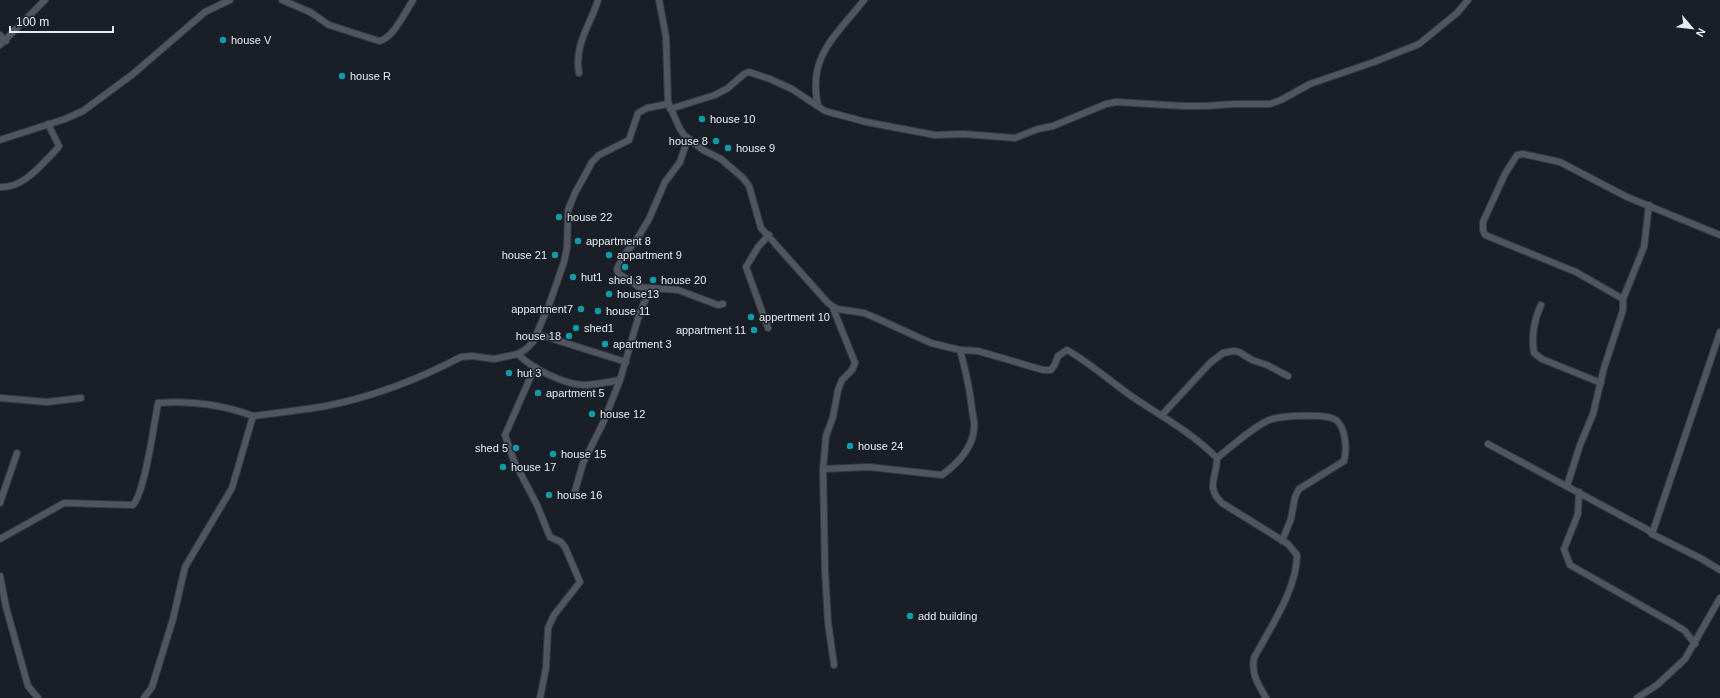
<svg xmlns="http://www.w3.org/2000/svg" width="1720" height="698" font-family="Arial,sans-serif">
<rect width="100%" height="100%" fill="#1a1f27"/>
<g fill="none" stroke-linecap="round" stroke-linejoin="round">
<!-- minor casing -->
<g stroke="#373a41" stroke-width="8">
<g id="minor">
<path d="M282,0L310,12L329,25L379,41C392,40 406,11 413,0"/>
<path d="M659,0L666,37L668,102L679,127L684,135L703,150L721,159L743,178L749,186L761,228L828,303L837,309L864,313L876,318L931,343L960,350L978,351L1043,370H1051L1055,364L1058,356L1067,350C1092,364 1113,384 1137,400C1165,418 1193,434 1217,458C1217,478 1205,487 1222,503L1288,544L1297,555C1297,589 1270,628 1254,658C1251,674 1258,684 1266,698"/>
<path d="M0,35L6,41"/>
<path d="M0,45L45,0"/>
<path d="M579,73C574,44 590,26 598,0"/>
<path d="M818,106C807,56 836,36 864,0"/>
<path d="M670,109L715,95L728,88L744,74L749,72L770,79L792,89L825,111L866,122L935,135L963,134L1015,138L1038,129L1053,126L1106,104L1116,102L1184,106H1206L1234,104H1270L1281,100L1310,84L1374,62L1419,44L1457,13L1468,0"/>
<path d="M688,138L680,162L665,182L649,219L637,239L625,254L617,269L618,273L639,287L678,290L718,305L723,304"/>
<path d="M0,140L65,119L83,111L133,74L205,12L230,0"/>
<path d="M0,187C23,189 42,164 57,149L59,146L48,124"/>
<path d="M1623,299L1576,272L1485,235L1483,230V222L1505,174L1517,155L1523,154L1560,162L1627,197L1720,235"/>
<path d="M1541,305C1534,320 1531,336 1534,353L1542,359L1601,383"/>
<path d="M833,308L855,363L852,370L842,380L838,390L833,417L826,436L823,469L825,570L828,622L834,665"/>
<path d="M768,328L746,267L758,247L769,235"/>
<path d="M537,334L626,362"/>
<path d="M518,354C531,368 563,384 583,385C595,385 608,382 620,380"/>
<path d="M535,367L505,435L514,461L537,505L550,537L561,542L565,547L580,582L554,615L548,628L546,668L540,698"/>
<path d="M0,398L47,402L81,398"/>
<path d="M1162,415L1210,363L1223,353L1234,351L1239,352L1252,360L1267,365L1288,376"/>
<path d="M1488,444L1648,530L1652,534L1702,559L1720,570"/>
<path d="M1217,458C1231,447 1256,424 1272,419C1284,416 1326,413 1336,420C1346,428 1347,449 1344,461L1299,489L1295,497L1291,519L1282,541"/>
<path d="M823,469L869,467L942,475C957,464 973,448 974,428C975,423 973,416 972,410C970,388 966,372 960,350"/>
<path d="M1567,486L1580,445L1593,414L1604,368L1623,310V299L1644,247L1649,205"/>
<path d="M575,491L583,463L603,423L620,380L639,315L650,289"/>
<path d="M1579,492L1578,514L1564,549L1570,565L1674,624L1685,631L1695,644"/>
<path d="M0,503L17,453"/>
<path d="M1652,534L1720,332"/>
<path d="M0,539L64,503L133,505C145,492 154,424 158,403C189,400 224,405 253,416C277,413 302,410 326,406C372,397 419,379 461,357L472,356L494,359L518,354L526,349L533,342L549,305L564,262L567,248L568,210L575,193L585,175L592,162L599,155L629,140L638,113L647,108L668,104"/>
<path d="M0,576L6,607L28,686L38,698"/>
<path d="M144,698L152,687L173,619L185,567L232,488L253,416"/>
<path d="M1637,698L1657,685L1685,659L1720,598"/>
</g>
</g>
<!-- minor -->
<use href="#minor" stroke="#50555f" stroke-width="6"/>
</g>
<!-- markers -->
<g fill="#0f9aa8" stroke="#1a1f27" stroke-width="1.5">
<circle cx="223" cy="40" r="4"/>
<circle cx="342" cy="76" r="4"/>
<circle cx="702" cy="119" r="4"/>
<circle cx="716" cy="141" r="4"/>
<circle cx="728" cy="148" r="4"/>
<circle cx="559" cy="217" r="4"/>
<circle cx="578" cy="241" r="4"/>
<circle cx="555" cy="255" r="4"/>
<circle cx="609" cy="255" r="4"/>
<circle cx="625" cy="267" r="4"/>
<circle cx="573" cy="277" r="4"/>
<circle cx="653" cy="280" r="4"/>
<circle cx="609" cy="294" r="4"/>
<circle cx="581" cy="309" r="4"/>
<circle cx="598" cy="311" r="4"/>
<circle cx="751" cy="317" r="4"/>
<circle cx="576" cy="328" r="4"/>
<circle cx="754" cy="330" r="4"/>
<circle cx="569" cy="336" r="4"/>
<circle cx="605" cy="344" r="4"/>
<circle cx="509" cy="373" r="4"/>
<circle cx="538" cy="393" r="4"/>
<circle cx="592" cy="414" r="4"/>
<circle cx="850" cy="446" r="4"/>
<circle cx="516" cy="448" r="4"/>
<circle cx="553" cy="454" r="4"/>
<circle cx="503" cy="467" r="4"/>
<circle cx="549" cy="495" r="4"/>
<circle cx="910" cy="616" r="4"/>
</g>
<g text-anchor="middle" dominant-baseline="central" stroke-width="3" stroke-linejoin="round" paint-order="stroke">
<!-- poi labels -->
<g font-size="11" fill="#e7ebf1" stroke="#1a1f27" text-anchor="start">
<text x="231" y="40">house V</text>
<text x="350" y="76">house R</text>
<text x="710" y="119">house 10</text>
<text x="708" y="141" text-anchor="end">house 8</text>
<text x="736" y="148">house 9</text>
<text x="567" y="217">house 22</text>
<text x="586" y="241">appartment 8</text>
<text x="547" y="255" text-anchor="end">house 21</text>
<text x="617" y="255">appartment 9</text>
<text x="581" y="277">hut1</text>
<text x="625" y="280" text-anchor="middle">shed 3</text>
<text x="661" y="280">house 20</text>
<text x="617" y="294">house13</text>
<text x="573" y="309" text-anchor="end">appartment7</text>
<text x="606" y="311">house 11</text>
<text x="759" y="317">appertment 10</text>
<text x="584" y="328">shed1</text>
<text x="746" y="330" text-anchor="end">appartment 11</text>
<text x="561" y="336" text-anchor="end">house 18</text>
<text x="613" y="344">apartment 3</text>
<text x="517" y="373">hut 3</text>
<text x="546" y="393">apartment 5</text>
<text x="600" y="414">house 12</text>
<text x="858" y="446">house 24</text>
<text x="508" y="448" text-anchor="end">shed 5</text>
<text x="561" y="454">house 15</text>
<text x="511" y="467">house 17</text>
<text x="557" y="495">house 16</text>
<text x="918" y="616">add building</text>
</g>
</g>
<!-- north arrow -->
<g transform="translate(1692 28) rotate(118)" stroke="#1a1f27" stroke-width="3" paint-order="stroke">
<path d="M0-3L7 15L0 10L-7 15Z" fill="#e7ebf1"/>
<text y="-6" font-size="11" font-weight="bold" text-anchor="middle" fill="#e7ebf1">N</text>
</g>
<!-- scale -->
<path d="M10 26v6h103v-6" fill="none" stroke="#e7ebf1" stroke-width="2"/>
<text x="16" y="26" font-size="12" fill="#e7ebf1" stroke="#1a1f27" stroke-width="3" paint-order="stroke">100 m</text>
</svg>
